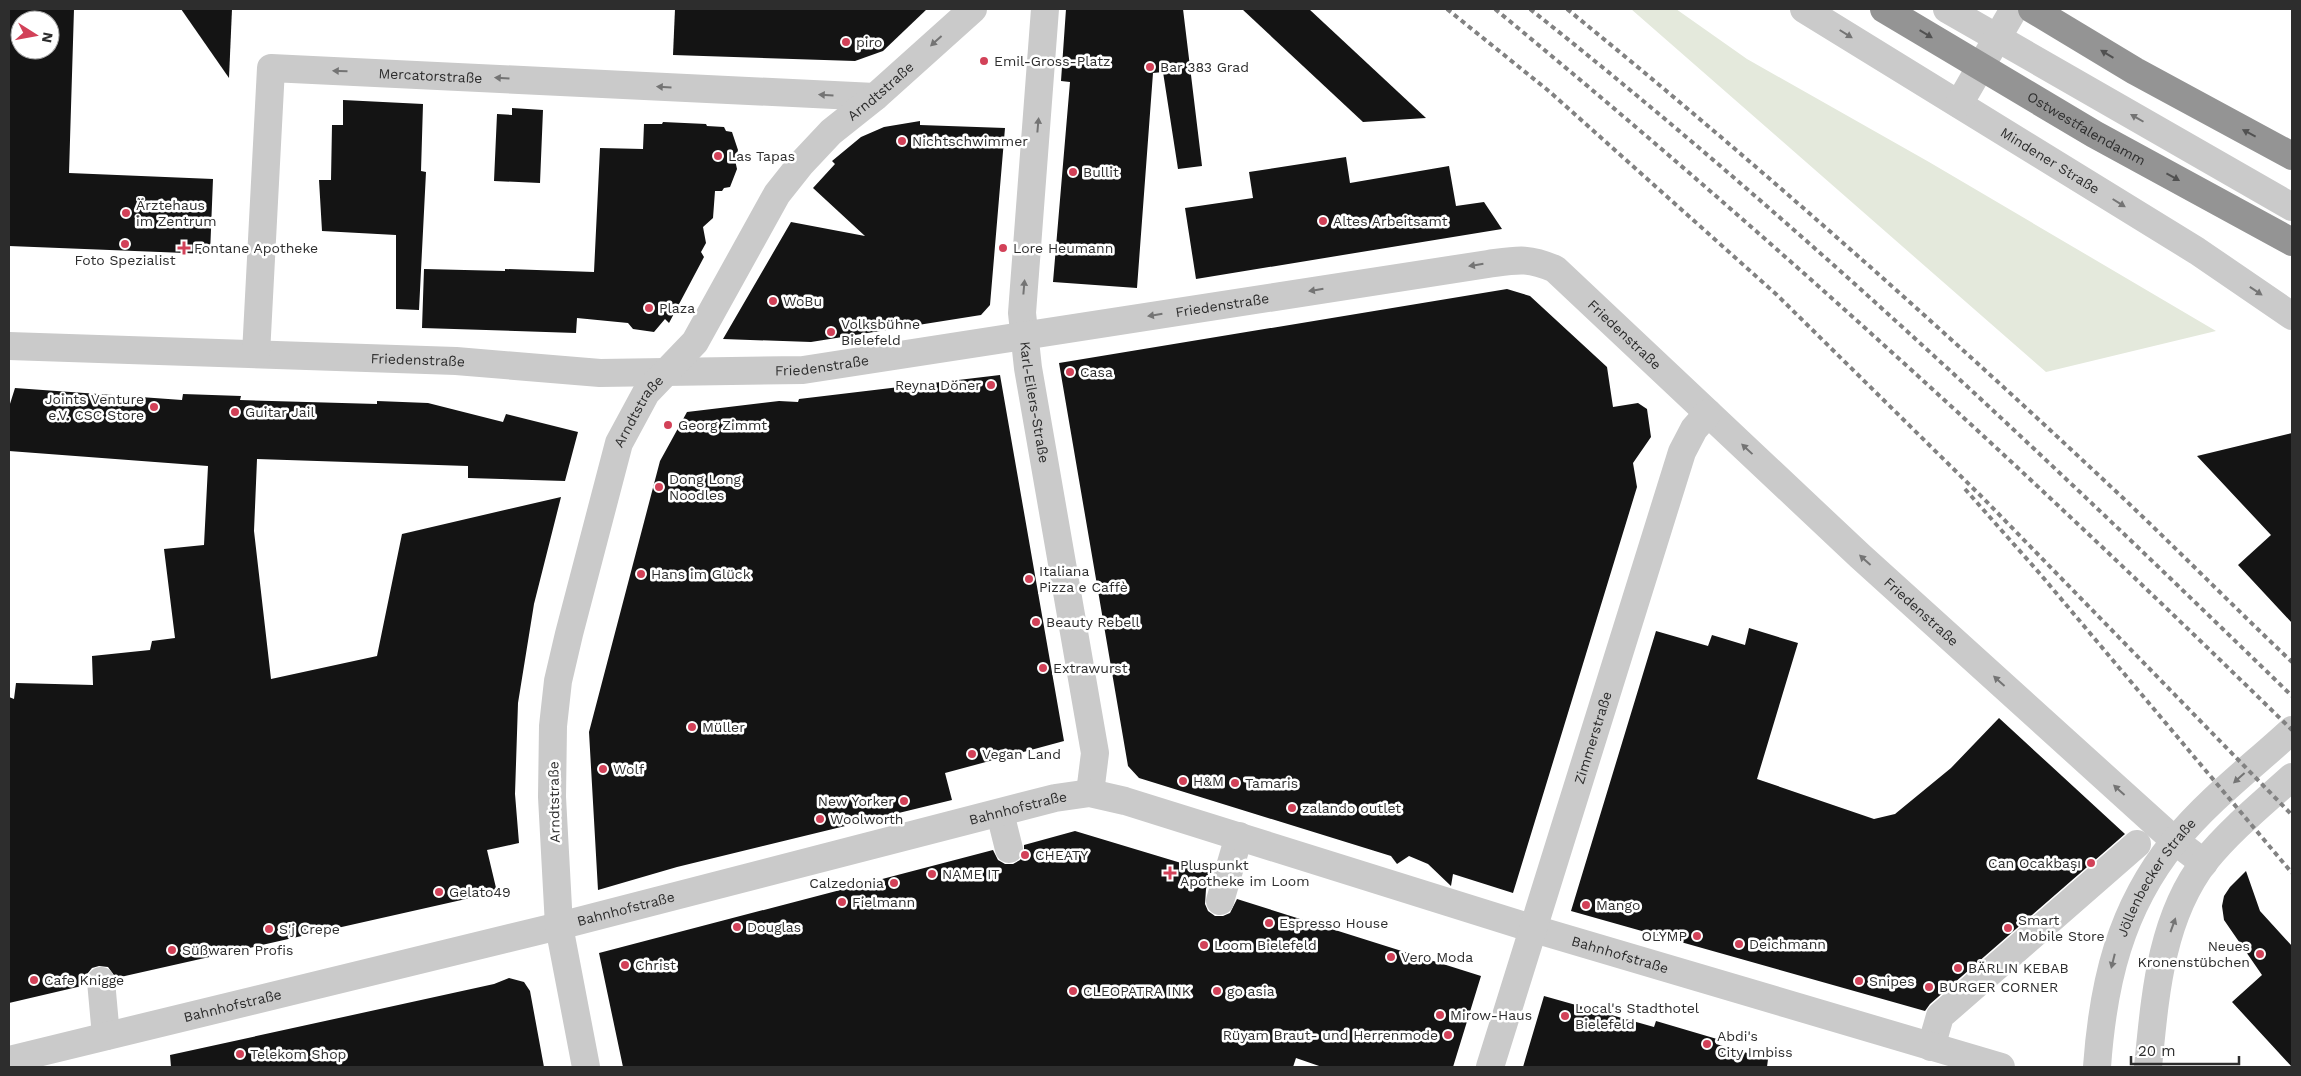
<svg xmlns="http://www.w3.org/2000/svg" width="2301" height="1076" font-family="'Work Sans',sans-serif">
<rect width="100%" height="100%" fill="#fff"/>
<!-- green -->
<path fill="#e4e9dc" d="M1631,9H1676L1747,59L1929,162L2216,331L2046,372Z"/>
<!-- building -->
<g fill="#141414" fill-rule="evenodd">
<path d="M9,9H74L69,173L213,179L210,254L9,246ZM20,20H50V50H20Z"/>
<path d="M181,9H232L229,78Z"/>
<path d="M675,9H927L883,51L855,61L673,55Z"/>
<path d="M1066,9H1183L1202,166L1178,169L1163,72L1153,73L1137,288L1053,282L1070,82L1061,81Z"/>
<path d="M1242,9H1309L1426,118L1363,122Z"/>
<path d="M343,100L423,104L421,171L426,172L419,310L396,309V235L322,231L319,180H331L332,125H343Z"/>
<path d="M512,108L543,110L540,183L494,181L497,114L512,115Z"/>
<path d="M920,121V125L1005,128L990,305L981,315L811,342L723,339L791,222L865,236L813,188L835,164L832,161L861,137L884,127Z"/>
<path d="M663,122L706,124L707,126L724,127L726,131L732,132L738,150L735,160L737,169L730,187L724,188L722,191H715L713,218L703,227L706,243L701,252L704,257L669,323L665,319L654,332L633,329L628,323L577,318L576,333L422,328L424,269L505,271V269L594,272L600,148L643,149L644,124H662Z"/>
<path d="M1346,157L1350,183L1449,166L1456,206L1484,202L1502,229L1196,279L1185,208L1253,198L1249,172Z"/>
<path d="M1507,289L1530,296L1607,367L1613,407L1638,403L1647,409L1651,437L1633,463L1637,487L1513,893L1453,874L1451,886L1428,864L1409,856L1397,864L1391,856L1139,778L1128,766L1059,363Z"/>
<path d="M1000,375L1064,741L945,773L952,800L677,867L598,890L589,732L660,461L687,412L779,401L798,402L799,399Z"/>
<path d="M15,388L182,400L183,394L241,396L240,400L377,404V401L428,403L503,422L506,414L578,432L565,481L468,478V466L257,459L254,531L271,679L377,656L402,534L561,497L534,604L518,703L515,794L519,843L487,850L497,892L116,978L108,967L99,966L92,968L87,974L86,985L9,1003V697L14,699L16,683L93,685L92,656L150,650L152,641L175,638L164,549L204,545L208,466L9,451V407Z"/>
<path d="M2292,433V623L2238,565L2271,535L2197,456Z"/>
<path d="M1749,628L1798,643L1757,779L1874,819L1895,814L1951,768L1999,718L2125,834L1930,1004L1925,1011L1571,911L1656,631L1708,646L1712,635L1745,645Z"/>
<path d="M1075,831L1211,872L1206,889L1205,904L1208,911L1215,916H1223L1230,913L1237,899L1481,976L1453,1067H1322L1296,1058L1293,1067H623L599,953L993,850L998,860L1005,864H1013L1020,860L1024,854V845Z"/>
<path d="M2246,871L2260,911L2292,946V1067L2232,1002L2262,975L2224,920L2222,906L2224,896L2230,887Z"/>
<path d="M509,978L524,982L530,991L544,1067H171L170,1055L494,984Z"/>
<path d="M1544,996L1654,1027L1656,1021L1717,1039L1716,1044L1768,1059L1767,1067H1523Z"/>
</g>
<g fill="none" stroke-linecap="round" stroke-linejoin="round">
<!-- minor -->
<g stroke="#cacaca" stroke-width="28">
<path id="s1" d="M1045,9L1022,313L1028,368L1095,753L1090,793"/>
<path id="s2" d="M1804,9L2197,251L2292,316"/>
<path d="M1947,9L2292,207"/>
<path d="M1959,104L2014,9"/>
<path id="s3" d="M9,346L456,361L600,373L803,370L1488,264C1517,260 1527,257 1555,269L1860,556L2175,841L2204,863"/>
<path id="s4" d="M256,354L271,68L875,97"/>
<path d="M1000,813L1009,849"/>
<path d="M1220,901L1239,836"/>
<path d="M101,981L106,1036"/>
<path d="M1931,1047L1940,1016L2137,844"/>
<path id="s5" d="M9,1060L559,926L1055,798L1090,793L1125,801L1534,929L2001,1067"/>
<path id="s6" d="M586,1067L559,926L552,797L553,726L558,681L569,634L619,443L646,393L695,342L777,194L800,165L831,132L875,97L973,9"/>
<path id="s7" d="M1490,1067L1682,452L1694,429L1708,413"/>
<path id="s8" d="M2097,1067C2103,983 2120,909 2174,842C2208,800 2253,766 2292,730"/>
<path d="M2148,1067C2155,998 2160,919 2205,861C2230,830 2262,804 2292,777"/>
</g>
<!-- highway -->
<path stroke="#949494" stroke-width="28" d="M2032,9L2135,71L2292,156"/>
<!-- rail -->
<g stroke="#828282" stroke-width="4" stroke-dasharray="5 4" stroke-linecap="butt">
<path d="M1447,9L1550,92L1777,295L1985,500L2292,815"/>
<path d="M1495,9C1772,237 2036,479 2292,730"/>
<path d="M1530,9C1798,221 2047,458 2292,696"/>
<path d="M1567,9C1758,164 1943,329 2123,498C2180,552 2235,608 2292,662"/>
<path d="M1965,489L2041,575L2292,873"/>
</g>
<!-- highway-bridge -->
<path stroke="#949494" stroke-width="28" id="s9" d="M1884,9L2094,134L2292,242"/>
</g>
<!-- one-way arrows -->
<defs><path id="oneway-solid" d="M-6-.8H1V-3.2L6.5 0L1 3.2V.8H-6Z" transform="scale(1.25)"/></defs>
<g fill="#747474">
<use href="#oneway-solid" transform="translate(1846 34) rotate(32)"/>
<use href="#oneway-solid" transform="translate(936 41) rotate(138)"/>
<use href="#oneway-solid" transform="translate(340 71) rotate(-178)"/>
<use href="#oneway-solid" transform="translate(502 78) rotate(-177)"/>
<use href="#oneway-solid" transform="translate(664 87) rotate(-177)"/>
<use href="#oneway-solid" transform="translate(826 95) rotate(-177)"/>
<use href="#oneway-solid" transform="translate(2137 118) rotate(-150)"/>
<use href="#oneway-solid" transform="translate(1038 125) rotate(-85)"/>
<use href="#oneway-solid" transform="translate(2119 203) rotate(32)"/>
<use href="#oneway-solid" transform="translate(1476 265) rotate(171)"/>
<use href="#oneway-solid" transform="translate(1024 287) rotate(-85)"/>
<use href="#oneway-solid" transform="translate(1316 290) rotate(171)"/>
<use href="#oneway-solid" transform="translate(2256 291) rotate(34)"/>
<use href="#oneway-solid" transform="translate(1155 315) rotate(171)"/>
<use href="#oneway-solid" transform="translate(1747 449) rotate(-137)"/>
<use href="#oneway-solid" transform="translate(1865 560) rotate(-138)"/>
<use href="#oneway-solid" transform="translate(1999 681) rotate(-138)"/>
<use href="#oneway-solid" transform="translate(2239 778) rotate(138)"/>
<use href="#oneway-solid" transform="translate(2119 790) rotate(-138)"/>
<use href="#oneway-solid" transform="translate(2173 925) rotate(-70)"/>
<use href="#oneway-solid" transform="translate(2113 961) rotate(104)"/>
</g>
<g fill="#515151">
<use href="#oneway-solid" transform="translate(1926 34) rotate(31)"/>
<use href="#oneway-solid" transform="translate(2107 54) rotate(-149)"/>
<use href="#oneway-solid" transform="translate(2249 133) rotate(-152)"/>
<use href="#oneway-solid" transform="translate(2173 177) rotate(29)"/>
</g>
<!-- markers -->
<g fill="#d24158" stroke="#fff" stroke-width="2">
<circle cx="846" cy="42" r="5"/>
<circle cx="984" cy="61" r="5"/>
<circle cx="1150" cy="67" r="5"/>
<circle cx="902" cy="141" r="5"/>
<circle cx="718" cy="156" r="5"/>
<circle cx="1073" cy="172" r="5"/>
<circle cx="126" cy="213" r="5"/>
<circle cx="1323" cy="221" r="5"/>
<circle cx="125" cy="244" r="5"/>
<path d="M181.5 240.5h5v5h5v5h-5v5h-5v-5h-5v-5h5z"/>
<circle cx="1003" cy="248" r="5"/>
<circle cx="773" cy="301" r="5"/>
<circle cx="649" cy="308" r="5"/>
<circle cx="831" cy="332" r="5"/>
<circle cx="1070" cy="372" r="5"/>
<circle cx="991" cy="385" r="5"/>
<circle cx="154" cy="407" r="5"/>
<circle cx="235" cy="412" r="5"/>
<circle cx="668" cy="425" r="5"/>
<circle cx="659" cy="487" r="5"/>
<circle cx="641" cy="574" r="5"/>
<circle cx="1029" cy="579" r="5"/>
<circle cx="1036" cy="622" r="5"/>
<circle cx="1043" cy="668" r="5"/>
<circle cx="692" cy="727" r="5"/>
<circle cx="972" cy="754" r="5"/>
<circle cx="603" cy="769" r="5"/>
<circle cx="1183" cy="781" r="5"/>
<circle cx="1235" cy="783" r="5"/>
<circle cx="904" cy="801" r="5"/>
<circle cx="1292" cy="808" r="5"/>
<circle cx="820" cy="819" r="5"/>
<circle cx="1025" cy="855" r="5"/>
<circle cx="2091" cy="863" r="5"/>
<path d="M1167.5 865.5h5v5h5v5h-5v5h-5v-5h-5v-5h5z"/>
<circle cx="932" cy="874" r="5"/>
<circle cx="894" cy="883" r="5"/>
<circle cx="439" cy="892" r="5"/>
<circle cx="842" cy="902" r="5"/>
<circle cx="1586" cy="905" r="5"/>
<circle cx="1269" cy="923" r="5"/>
<circle cx="737" cy="927" r="5"/>
<circle cx="2008" cy="928" r="5"/>
<circle cx="269" cy="929" r="5"/>
<circle cx="1697" cy="936" r="5"/>
<circle cx="1739" cy="944" r="5"/>
<circle cx="1204" cy="945" r="5"/>
<circle cx="172" cy="950" r="5"/>
<circle cx="2260" cy="954" r="5"/>
<circle cx="1391" cy="957" r="5"/>
<circle cx="625" cy="965" r="5"/>
<circle cx="1958" cy="968" r="5"/>
<circle cx="34" cy="980" r="5"/>
<circle cx="1859" cy="981" r="5"/>
<circle cx="1929" cy="987" r="5"/>
<circle cx="1073" cy="991" r="5"/>
<circle cx="1217" cy="991" r="5"/>
<circle cx="1440" cy="1015" r="5"/>
<circle cx="1565" cy="1016" r="5"/>
<circle cx="1448" cy="1035" r="5"/>
<circle cx="1707" cy="1044" r="5"/>
<circle cx="240" cy="1054" r="5"/>
</g>
<g text-anchor="middle" dominant-baseline="central" stroke-width="5" stroke-linejoin="round" paint-order="stroke">
<!-- poi labels -->
<g font-size="14" fill="#2d2d2d" stroke="#fff" text-anchor="start">
<text x="856" y="42">piro</text>
<text x="994" y="61">Emil-Gross-Platz</text>
<text x="1160" y="67">Bar 383 Grad</text>
<text x="912" y="141">Nichtschwimmer</text>
<text x="728" y="156">Las Tapas</text>
<text x="1083" y="172">Bullit</text>
<text x="136" y="205">Ärztehaus<tspan x="136" dy="16">im Zentrum</tspan></text>
<text x="1333" y="221">Altes Arbeitsamt</text>
<text x="194" y="248">Fontane Apotheke</text>
<text x="1013" y="248">Lore Heumann</text>
<text x="125" y="260" text-anchor="middle">Foto Spezialist</text>
<text x="783" y="301">WoBu</text>
<text x="659" y="308">Plaza</text>
<text x="841" y="324">Volksbühne<tspan x="841" dy="16">Bielefeld</tspan></text>
<text x="1080" y="372">Casa</text>
<text x="981" y="385" text-anchor="end">Reyna Döner</text>
<text x="144" y="399" text-anchor="end">Joints Venture<tspan x="144" dy="16">e.V. CSC Store</tspan></text>
<text x="245" y="412">Guitar Jail</text>
<text x="678" y="425">Georg Zimmt</text>
<text x="669" y="479">Dong Long<tspan x="669" dy="16">Noodles</tspan></text>
<text x="1039" y="571">Italiana<tspan x="1039" dy="16">Pizza e Caffè</tspan></text>
<text x="651" y="574">Hans im Glück</text>
<text x="1046" y="622">Beauty Rebell</text>
<text x="1053" y="668">Extrawurst</text>
<text x="702" y="727">Müller</text>
<text x="982" y="754">Vegan Land</text>
<text x="613" y="769">Wolf</text>
<text x="1193" y="781">H&amp;M</text>
<text x="1245" y="783">Tamaris</text>
<text x="894" y="801" text-anchor="end">New Yorker</text>
<text x="1302" y="808">zalando outlet</text>
<text x="830" y="819">Woolworth</text>
<text x="1035" y="855">CHEATY</text>
<text x="2081" y="863" text-anchor="end">Can Ocakbaşı</text>
<text x="1180" y="865">Pluspunkt<tspan x="1180" dy="16">Apotheke im Loom</tspan></text>
<text x="942" y="874">NAME IT</text>
<text x="884" y="883" text-anchor="end">Calzedonia</text>
<text x="449" y="892">Gelato49</text>
<text x="852" y="902">Fielmann</text>
<text x="1596" y="905">Mango</text>
<text x="2018" y="920">Smart<tspan x="2018" dy="16">Mobile Store</tspan></text>
<text x="1279" y="923">Espresso House</text>
<text x="747" y="927">Douglas</text>
<text x="279" y="929">S'j Crepe</text>
<text x="1687" y="936" text-anchor="end">OLYMP</text>
<text x="1749" y="944">Deichmann</text>
<text x="1214" y="945">Loom Bielefeld</text>
<text x="2250" y="946" text-anchor="end">Neues<tspan x="2250" dy="16">Kronenstübchen</tspan></text>
<text x="182" y="950">Süßwaren Profis</text>
<text x="1401" y="957">Vero Moda</text>
<text x="635" y="965">Christ</text>
<text x="1968" y="968">BÄRLIN KEBAB</text>
<text x="44" y="980">Cafe Knigge</text>
<text x="1869" y="981">Snipes</text>
<text x="1939" y="987">BURGER CORNER</text>
<text x="1083" y="991">CLEOPATRA INK</text>
<text x="1227" y="991">go asia</text>
<text x="1575" y="1008">Local's Stadthotel<tspan x="1575" dy="16">Bielefeld</tspan></text>
<text x="1450" y="1015">Mirow-Haus</text>
<text x="1438" y="1035" text-anchor="end">Rüyam Braut- und Herrenmode</text>
<text x="1717" y="1036">Abdi's<tspan x="1717" dy="16">City Imbiss</tspan></text>
<text x="250" y="1054">Telekom Shop</text>
</g>
<!-- street labels -->
<g font-size="14" fill="#2d2d2d" stroke="#fff">
<text stroke="none"><textPath href="#s4" startOffset="446">Mercatorstraße</textPath></text>
<text stroke="none"><textPath href="#s6" startOffset="1078">Arndtstraße</textPath></text>
<text stroke="none"><textPath href="#s9" startOffset="235">Ostwestfalendamm</textPath></text>
<text stroke="none"><textPath href="#s2" startOffset="289">Mindener Straße</textPath></text>
<text stroke="none"><textPath href="#s3" startOffset="1219">Friedenstraße</textPath></text>
<text stroke="none"><textPath href="#s3" startOffset="1652">Friedenstraße</textPath></text>
<text stroke="none"><textPath href="#s3" startOffset="409">Friedenstraße</textPath></text>
<text stroke="none"><textPath href="#s3" startOffset="814">Friedenstraße</textPath></text>
<text stroke="none"><textPath href="#s1" startOffset="395">Karl-Eilers-Straße</textPath></text>
<text stroke="none"><textPath href="#s6" startOffset="672">Arndtstraße</textPath></text>
<text stroke="none"><textPath href="#s3" startOffset="2058">Friedenstraße</textPath></text>
<text stroke="none"><textPath href="#s7" startOffset="345">Zimmerstraße</textPath></text>
<text transform="translate(554 802) rotate(-91)">Arndtstraße</text>
<text stroke="none"><textPath href="#s5" startOffset="1040">Bahnhofstraße</textPath></text>
<text stroke="none"><textPath href="#s8" startOffset="202">Jöllenbecker Straße</textPath></text>
<text stroke="none"><textPath href="#s5" startOffset="635">Bahnhofstraße</textPath></text>
<text stroke="none"><textPath href="#s5" startOffset="1668">Bahnhofstraße</textPath></text>
<text stroke="none"><textPath href="#s5" startOffset="230">Bahnhofstraße</textPath></text>
</g>
</g>
<!-- border -->
<rect width="2301" height="1076" fill="none" stroke="#2d2d2d" stroke-width="20"/>
<!-- north arrow -->
<g transform="translate(35 35) rotate(101)"><circle r="24" fill="#ffffff" stroke="#ababab"/>
<path d="M0-4L9 19L0 12L-9 19Z" fill="#d24158"/>
<text y="-8" font-size="14" font-weight="bold" text-anchor="middle" fill="#2d2d2d">N</text>
</g>
<!-- scale -->
<path d="M2131 1056v8h108v-8" fill="none" stroke="#2d2d2d" stroke-width="2.5"/>
<text x="2138" y="1056" font-size="15" fill="#2d2d2d" stroke="#ffffff" stroke-width="4" paint-order="stroke">20 m</text>
</svg>
